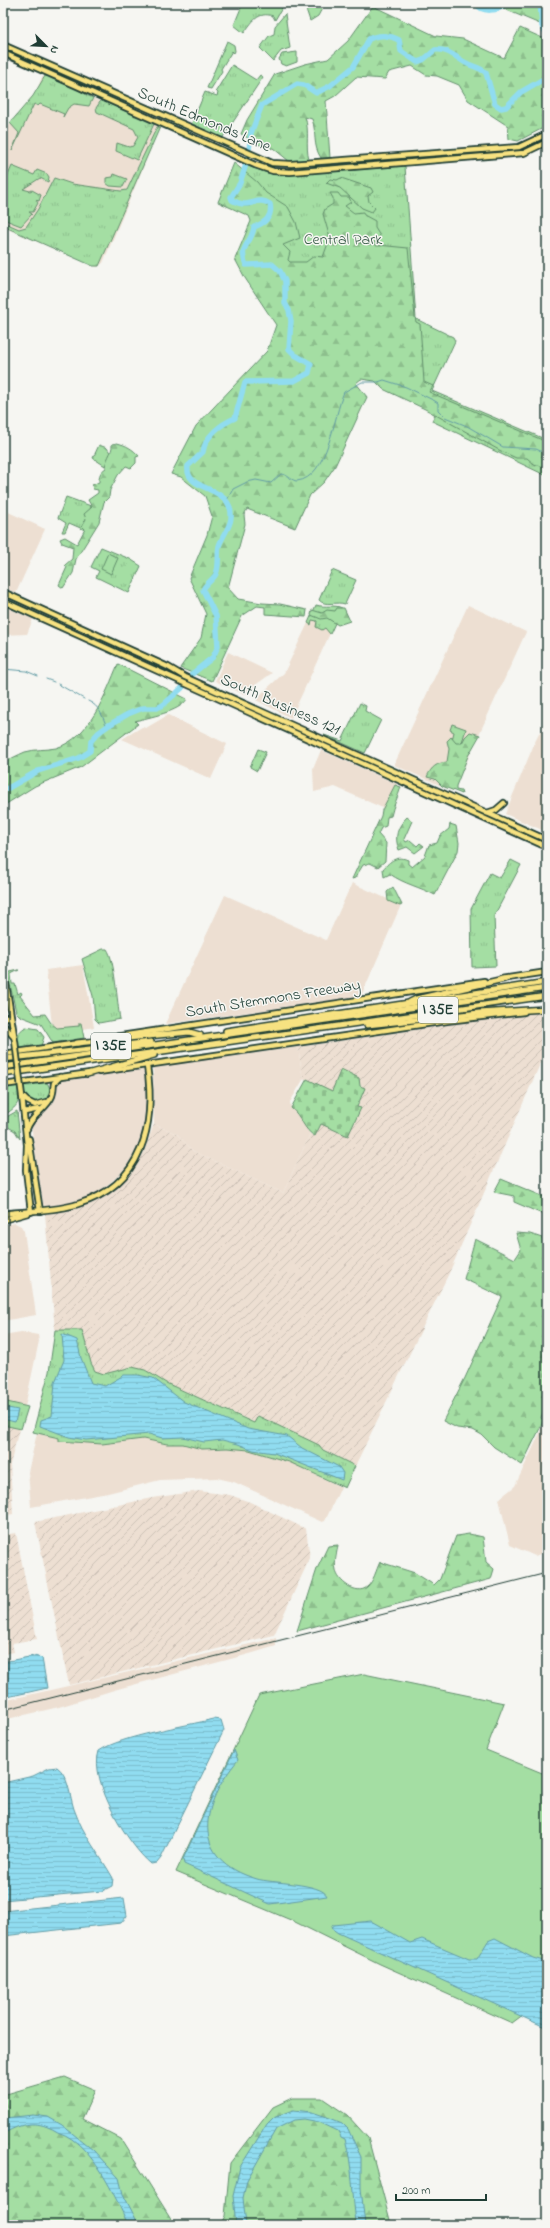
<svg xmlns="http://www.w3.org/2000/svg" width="550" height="2228" font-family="'Indie Flower',sans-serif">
<defs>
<pattern id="industrial-furrows" width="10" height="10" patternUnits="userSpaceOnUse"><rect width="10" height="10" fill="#eddfd2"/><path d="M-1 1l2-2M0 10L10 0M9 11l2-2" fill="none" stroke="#cbc0b5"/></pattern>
<pattern id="grass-tufts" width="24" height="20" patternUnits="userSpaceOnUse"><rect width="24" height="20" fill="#a4dea3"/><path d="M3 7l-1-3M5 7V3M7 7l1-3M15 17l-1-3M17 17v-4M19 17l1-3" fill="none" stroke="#8dbf8d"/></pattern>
<pattern id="forest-firs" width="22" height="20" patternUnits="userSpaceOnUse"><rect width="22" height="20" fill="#a4dea3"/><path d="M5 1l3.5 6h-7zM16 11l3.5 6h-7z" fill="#8dbf8d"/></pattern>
<pattern id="cemetery-stones" width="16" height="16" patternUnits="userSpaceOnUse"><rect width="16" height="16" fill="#a4dea3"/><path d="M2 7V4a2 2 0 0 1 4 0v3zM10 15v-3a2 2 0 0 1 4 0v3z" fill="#8dbf8d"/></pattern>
<pattern id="water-rules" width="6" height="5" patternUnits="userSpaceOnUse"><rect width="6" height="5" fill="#90dcf0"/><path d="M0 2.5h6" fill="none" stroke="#7cbece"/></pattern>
</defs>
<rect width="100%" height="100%" fill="#f6f6f2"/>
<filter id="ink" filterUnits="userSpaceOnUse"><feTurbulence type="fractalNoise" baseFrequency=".025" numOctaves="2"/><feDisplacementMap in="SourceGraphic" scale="8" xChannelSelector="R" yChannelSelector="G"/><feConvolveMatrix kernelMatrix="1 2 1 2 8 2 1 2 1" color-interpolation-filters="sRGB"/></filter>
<g filter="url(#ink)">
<!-- built -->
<g fill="#eddfd2">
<path d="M42,77L160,127L103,263L97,267L3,227V139L11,122L36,92Z"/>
<path d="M4,510L45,529L16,593L3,587Z"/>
<path d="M468,605L526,632L453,791L394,765Z"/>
<path d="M3,606L33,619L27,634L3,635Z"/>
<path d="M311,617L333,627L291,718L256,700L263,692L284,673Z"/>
<path d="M228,652L272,673L254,686L249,693L243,694L215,681Z"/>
<path d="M168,715L227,744L211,779L122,739L142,727L146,728Z"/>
<path d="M547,726V832L505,814L535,742L540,732Z"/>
<path d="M321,750L397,784L385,809L335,787L314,792L313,769Z"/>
<path d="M352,883L401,905L362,994L356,997L165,1024L225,895L326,940Z"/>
<path d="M83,965L94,1027L53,1035L46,970Z"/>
<path d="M298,1047L303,1080L290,1102L291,1108L296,1112L310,1134L283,1193L193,1151L177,1134L154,1124L153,1067Z"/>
<path d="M140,1069L144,1070L149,1099L148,1118L142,1142L127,1168L97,1194L76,1202L46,1207L43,1205L31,1124L33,1118L54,1099V1084L57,1080Z"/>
<path d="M15,1223L21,1226L24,1231L36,1315L3,1321V1225Z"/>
<path d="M21,1332L38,1335L39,1341L25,1407L3,1401V1335Z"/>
<path d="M547,1406V1551L535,1556L510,1545L499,1499L515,1486L547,1418L542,1416Z"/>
<path d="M37,1433L59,1438V1441L102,1444L143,1439L167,1444H183L202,1449L227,1448L249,1450L289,1462L341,1487L325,1521L322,1522L234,1482L217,1478L160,1480L108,1493L31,1507L28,1472Z"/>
<path d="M276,1638V1646L253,1653L114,1690L59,1707L3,1720V1701Z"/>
</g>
<!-- industrial -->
<g fill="url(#industrial-furrows)">
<path d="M547,1010V1048L450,1271L355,1466L258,1416L255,1423L166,1383L145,1370L104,1374L95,1371L91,1363L82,1330H55L45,1214L88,1204L114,1188L128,1177L136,1165L144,1152L154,1124L177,1134L193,1151L283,1193L310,1134L315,1136L321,1124L348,1136L361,1108L357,1107L364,1088L341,1070L332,1092L307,1079L303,1080L298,1047Z"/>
<path d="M3,1425L19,1429L10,1465L13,1514L3,1516Z"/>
<path d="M199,1491L230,1495L250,1502L306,1529L310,1558L274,1635L69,1685L35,1522L152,1498Z"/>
<path d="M16,1533L37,1639L12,1643L14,1652L3,1654V1535Z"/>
</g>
<!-- grass -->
<g fill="url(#grass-tufts)" stroke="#628e6c">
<path d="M243,3H279L282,8L275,20L273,16C258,11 252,22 244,33L234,25Z"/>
<path d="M304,3H325L318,16L310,21Z"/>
<path d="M285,14L290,48L281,51L273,61L260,48L269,36L274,34L275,26Z"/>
<path d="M227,41L234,45L235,51L234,53L232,51L221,69L222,71L211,89L207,88Z"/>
<path d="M297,52V62L286,66L281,64L279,59L282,54Z"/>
<path d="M232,65L256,80L260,75L263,77L221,140L191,125L205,92L217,96L218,93L216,91Z"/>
<path d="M45,76C60,76 79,92 93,98L89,106L74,104L68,108L63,117L64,114L40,104L38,106L34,104L12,151L19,133L10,123L33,96Z"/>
<path d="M102,99L153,122L154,124L137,160L116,151L117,143L129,147L133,146L138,137L134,129L97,112L96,108Z"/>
<path d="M157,127H160L99,266H93L3,226V222L19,229L26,227L38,209L54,178L72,184L121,191L127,190Z"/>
<path d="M246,165L267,173L283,175L405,166L416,319L453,337L455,341L432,391L547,440V476L432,421L440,402L381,375L261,227L245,179Z"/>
<path d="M12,166L34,175L37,170L47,174L49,177L48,182L40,178L23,189L30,191L32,190L41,195L39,201L36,200L38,203L33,212H29L32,214L21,226L3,219V187Z"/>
<path d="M114,174L127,179L123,187L110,186L106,183V178L113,177Z"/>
<path d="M99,445L107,448L111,454L105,466L93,458Z"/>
<path d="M66,497L91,506L85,530L69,523L65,532H62L66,523L58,518Z"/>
<path d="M101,547L130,559L141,566L129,593L96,577L99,571L91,567Z"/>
<path d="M332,570L356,580L345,604C337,601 325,607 319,600Z"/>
<path d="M316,605C326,608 334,604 342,608L330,634L325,628L322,630L316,627L317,621L312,620L311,625L308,623Z"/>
<path d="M360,703L366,706L365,711L381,720L365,753L324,735L342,741Z"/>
<path d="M452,724L466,729L462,742L456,745L452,740L454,732L450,730Z"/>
<path d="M258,749L266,752L257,771L250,767Z"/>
<path d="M511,860L521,865L494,916L496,966L472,967L471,909L490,873L500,878Z"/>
<path d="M103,949H107C115,960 117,1003 120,1019L99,1023L95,1019L93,996L82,959Z"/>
<path d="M19,970L11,974L12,984H15L18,994L21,992L22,994L20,996L35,1015L45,1014L51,1023L57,1028L79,1026V1023H81L84,1038L53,1043L41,1024L20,1016L16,1012L8,975L10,972Z"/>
<path d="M26,1027L38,1029L44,1037L41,1046L18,1050C17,1039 15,1033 26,1027Z"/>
<path d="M44,1082L48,1084L50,1089L47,1100C32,1108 25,1099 23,1085Z"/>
<path d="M18,1085C21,1103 18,1106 3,1116V1088Z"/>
<path d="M17,1111L20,1139L15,1131L3,1124V1119Z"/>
<path d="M55,1330H82L91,1363L95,1371L104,1374L132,1367L145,1370L166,1383L254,1423L258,1416L319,1445L323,1450L355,1466L345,1488L289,1462L249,1450L227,1448L202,1449L183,1444H167L143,1439L102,1444L59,1441V1438L33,1432L49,1372Z"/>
<path d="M3,1401L28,1407L21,1429L3,1425Z"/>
</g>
<!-- forest -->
<g fill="url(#forest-firs)" stroke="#628e6c">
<path d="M490,3H547V27Z"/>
<path d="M373,6L436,36L463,39L504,58L520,28L547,40V126L518,141L509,139L508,126L468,100L459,85L437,76L426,75L412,66L389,72L385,79L356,77L335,96L326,101L330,158H321C312,144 317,133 312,119L305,117C310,132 305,145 309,160L289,161L273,148L267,149L241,134L247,120L275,74L305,64L328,59L348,41Z"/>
<path d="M234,163L257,182L266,193L288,207L296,222L300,238L283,245L290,252L288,260L290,262H306L314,256L323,257L330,238L323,214L325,209L333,204V198L330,193H338L341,197H349L351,202L345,206L354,213L363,212L364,215L375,221V228L380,236L378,242L358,243L408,248L415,317L416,322L420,324L424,382L433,386L429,392L547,442V468L534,464L527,458H516L499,450L425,409L383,389L375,381L361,379L356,383L367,397L335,466L324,482L310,495L295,528L247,509L244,515L245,524L228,588L238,599L262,603L280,604L307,610L306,617L265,614V607L257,606L242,616L212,681L180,668L201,638L206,614L189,578L207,535L212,516L205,496L181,477L171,474L196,426L267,351L276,325L245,278L235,259L251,221L249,216L218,202Z"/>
<path d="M341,178L371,188L373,192L368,196L369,202L375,208L372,212L362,208L340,188L326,183L330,179L337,180Z"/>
<path d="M117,443C126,445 133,449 139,456L136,457V463L131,468L126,466L118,475L110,490L109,497L104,502L99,522L76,559L73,573L63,588L59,585L67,567L65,565L72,559L73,547L62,543L60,539L65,537L77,544L85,529L82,526L86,519L84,514L92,507L88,500L98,493V490L93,489L92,485L99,482C99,475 100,472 106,468C104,460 113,453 112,444Z"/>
<path d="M337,608H344L350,621L338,625L327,618L321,619L311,615L312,610L322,613L327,610L335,611Z"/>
<path d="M118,664L187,699C180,712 149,717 135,721L138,724L81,767L35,786L3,806V763C10,759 18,755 25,752C35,749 46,750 56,748C90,738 106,693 118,664Z"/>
<path d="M470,732L480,735L468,756L456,786V790L461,791L462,794L442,786L435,779L427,777C431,767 437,763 447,762L449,749L447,741L451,737L456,743H462L465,737Z"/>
<path d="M395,785L401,787C398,797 393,806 391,816L387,817L386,826L381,828L378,834L386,843L385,861L378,867L370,863L363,865L355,878L352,879L381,816L382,810Z"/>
<path d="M407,817L412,821L404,839L406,842L410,840L417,846L420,843L424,846L415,853L407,847L399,850C394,837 397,827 407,817Z"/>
<path d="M450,824L456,826L459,843L458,851L435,895C420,887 404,884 390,874L384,877L383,869C390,861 397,855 408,860V864L412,867L425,856L429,845L437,843L440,836L449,829Z"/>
<path d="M393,887L402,905L400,906L388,901L387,892Z"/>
<path d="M501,1179L547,1198V1216L514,1202V1196L494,1192Z"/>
<path d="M516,1233L530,1234L545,1239L547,1236V1402L541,1418L544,1420L522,1465L494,1447L482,1435L473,1430L457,1428L443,1421L465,1378L502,1297L464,1279L475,1239L515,1259L521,1250Z"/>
<path d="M469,1534L483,1537L486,1562L494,1569L491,1579L297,1631L317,1569L328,1546L338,1545C337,1552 334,1562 336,1570C337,1581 357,1596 367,1587C374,1581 376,1570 380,1562L415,1573L434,1585L440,1579L456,1536Z"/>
<path d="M65,2077L95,2090L82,2119L121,2139L175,2225H3V2095Z"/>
<path d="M292,2098H322L347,2115L368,2138L390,2220L394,2225H220L225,2216L230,2163L273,2107Z"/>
</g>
<!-- cemetery -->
<path fill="url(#cemetery-stones)" stroke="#628e6c" d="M341,1069L359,1078L360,1086L365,1088L357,1107L361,1108L348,1136L321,1124L315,1136C304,1131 301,1115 291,1108L307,1079L332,1091Z"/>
<!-- pitch -->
<g fill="#a4dea3" stroke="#628e6c">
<path d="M108,553L118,558L111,574L101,569Z"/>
<path d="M364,1674L504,1703L486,1750L547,1775V1997L512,2023L380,1964L293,1921L176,1872L259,1695Z"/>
</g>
<!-- water -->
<g fill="url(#water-rules)" stroke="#639ca5">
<path d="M62,1334L77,1340L81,1358L91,1383L105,1386L124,1375H138L153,1378L184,1402L248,1429L287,1436L302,1448L339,1467L343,1473L342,1480L274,1453L253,1450L238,1444L222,1440L204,1442L183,1437L162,1438L149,1434L86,1440L69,1437L40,1426L41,1420L52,1416L55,1382L64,1360Z"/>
<path d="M3,1407L18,1410L15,1422L3,1419Z"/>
<path d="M34,1656L42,1658L47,1688L3,1698V1662Z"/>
<path d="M214,1719L221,1720L224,1730L161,1858L157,1863L151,1864C128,1845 89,1781 99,1751C121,1736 185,1726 214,1719Z"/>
<path d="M234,1750L238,1760C201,1804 188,1859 257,1879C270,1883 322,1883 327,1896L270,1904L184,1864L183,1859Z"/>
<path d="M57,1767C68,1774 70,1797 74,1809C83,1835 100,1855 113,1878L112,1886L102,1891L3,1900V1783L33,1776L49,1768Z"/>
<path d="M124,1898L127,1916L121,1923L3,1936V1911Z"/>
<path d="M371,1921L410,1943L422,1939L469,1959H477L488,1941L495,1938L533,1958L547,1962V2028L338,1933L331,1928L333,1925Z"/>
<path d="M293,2110L312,2112L330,2118L342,2123L348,2129L361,2157V2188L365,2225H357L356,2222C352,2194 353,2167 345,2139L341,2137L338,2131L319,2122L304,2119L294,2120L276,2129L247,2180L243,2198L246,2225H236L233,2196L240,2167L267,2124L274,2117Z"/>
<path d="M33,2115L48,2117L62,2125L93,2150L119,2178L123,2194L139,2225H128C116,2197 91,2143 60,2133C57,2132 53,2129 50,2128C33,2120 18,2125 3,2134V2121L5,2118Z"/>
</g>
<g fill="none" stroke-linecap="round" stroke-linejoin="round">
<!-- stream -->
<g stroke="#639ca5" stroke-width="1">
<path d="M227,500L233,489L247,482L256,480L271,483L281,474C287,474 292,481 297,481C328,478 334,415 344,392L362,382H378L384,380L406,387L435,401L438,403V410L445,417L467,426L503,447L536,449L547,454"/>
<path d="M3,669L26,671L38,676"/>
<path d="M46,679L54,682"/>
<path d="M58,684L84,699"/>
<path d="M88,701C100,706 102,716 107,727"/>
</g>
<!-- river -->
<g stroke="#90dcf0" stroke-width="5.5">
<path d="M475,3C482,13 498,12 506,3"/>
<path d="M540,3L542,26L547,34"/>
<path d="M3,791L38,771L79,758L90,751L91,741L98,733L109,725L128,714L143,708H157L163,705L182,688L192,674L213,657L218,646L216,616L203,590C205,584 213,580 216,574C220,565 217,555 219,546C222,536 230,528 231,518C234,484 184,493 188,466L203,452C205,436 221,424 235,418L245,382L294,381L309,373L311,364L295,355L289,349L291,321L289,310L285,303V281L280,271L272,264L246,265C238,245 251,246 254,227C265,223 273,217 270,204C255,195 251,211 232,200L231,197L240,183L248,158L251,133L262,105L297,84L304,85L316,93L330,86L353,67L369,39C378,34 390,35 399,40L401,51L417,62L423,60L435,50C447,48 457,58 466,63C473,67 480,67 486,73L495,104L501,108L506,107L521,92L547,77"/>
</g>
<!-- major casing -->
<g stroke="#1f3d34" stroke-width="8">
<g id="major">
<path d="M3,45L272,163L291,164L519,147L547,134"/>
<path d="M3,53L255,165L273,171L290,172L524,153L547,142"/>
<path d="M3,592L168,667L185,677L547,840"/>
<path d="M3,601L547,847"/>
<path d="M487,813L496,810L504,803"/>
<path d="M3,965L15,1041"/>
<path d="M501,979L547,972"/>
<path d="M3,1007L7,997"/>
<path d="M3,1017H11"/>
<path d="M3,1025L14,1037"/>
<path d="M114,1037L484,981"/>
<path d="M3,1054L79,1043"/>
<path d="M99,1072L447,1021L524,1012"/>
<path d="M3,1085L90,1073"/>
<path d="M22,1096L27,1145L26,1170L31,1212"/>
<path d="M22,1096L27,1101L35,1105L46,1102"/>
<path d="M25,1112L39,1109"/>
<path d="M27,1129C32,1114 47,1109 52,1096C54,1091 53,1087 54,1083L60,1077"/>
<path d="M29,1139L40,1211"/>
<path d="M3,1214C28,1210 54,1212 78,1204C143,1185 156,1124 147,1066"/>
<path d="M3,1220L28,1213"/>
</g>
</g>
<!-- highway casing -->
<g stroke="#1f3d34" stroke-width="8">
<g id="highway">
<path d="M410,1002L416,999L504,979"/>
<path d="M367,1025L479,1013L546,1009"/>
<path d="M226,1031L547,982"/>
<path d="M77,1043L189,1032L200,1035"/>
<path d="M3,1059L151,1042"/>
<path d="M3,1067L547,988"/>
<path d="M3,1074L547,996"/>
<path d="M87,1074L154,1055"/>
</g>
</g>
<!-- major -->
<use href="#major" stroke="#f7e281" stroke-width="4.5"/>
<!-- highway -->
<use href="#highway" stroke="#f7e281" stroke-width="5"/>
<!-- rail -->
<path stroke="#1f3d34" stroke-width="1" d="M3,1710L547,1573"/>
<!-- major-bridge casing -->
<g stroke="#1f3d34" stroke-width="8" stroke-linecap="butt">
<path id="major-bridge" d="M15,1041L22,1096"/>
</g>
<!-- major-bridge -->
<use href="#major-bridge" stroke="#f7e281" stroke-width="4.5"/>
</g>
</g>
<g text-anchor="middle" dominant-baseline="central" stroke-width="3" stroke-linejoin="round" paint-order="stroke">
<!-- shield labels -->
<g fill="#f6f6f2" stroke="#60746d" stroke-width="1">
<rect x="418" y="997" width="40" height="26" rx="3"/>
<rect x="91" y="1033" width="40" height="26" rx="3"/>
</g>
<g font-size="15" font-weight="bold" fill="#1f3d34">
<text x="438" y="1010">I 35E</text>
<text x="111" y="1046">I 35E</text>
</g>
<!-- street labels -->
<g font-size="16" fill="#1f3d34" stroke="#f6f6f2">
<text transform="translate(204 120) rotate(23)">South Edmonds Lane</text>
<text transform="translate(280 705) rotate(24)">South Business 121</text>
<text transform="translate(273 999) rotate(-9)">South Stemmons Freeway</text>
</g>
<!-- park labels -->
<g font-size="16" fill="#3a5d4a" stroke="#f6f6f2">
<text x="343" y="240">Central Park</text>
</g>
</g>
<!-- margin -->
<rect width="550" height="2228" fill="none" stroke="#f6f6f2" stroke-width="16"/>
<rect x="8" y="8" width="534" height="2212" fill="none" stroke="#1f3d34" stroke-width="1.5" filter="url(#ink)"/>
<!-- north arrow -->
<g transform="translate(46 46) rotate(114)" stroke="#f6f6f2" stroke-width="3" paint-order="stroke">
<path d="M0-3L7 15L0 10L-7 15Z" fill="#1f3d34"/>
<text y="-6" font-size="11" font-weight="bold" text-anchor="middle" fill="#1f3d34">N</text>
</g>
<!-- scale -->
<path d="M396 2194v6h90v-6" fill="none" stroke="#1f3d34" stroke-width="2"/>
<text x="402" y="2194" font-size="12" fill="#1f3d34" stroke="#f6f6f2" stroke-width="3" paint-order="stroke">200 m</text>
</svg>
